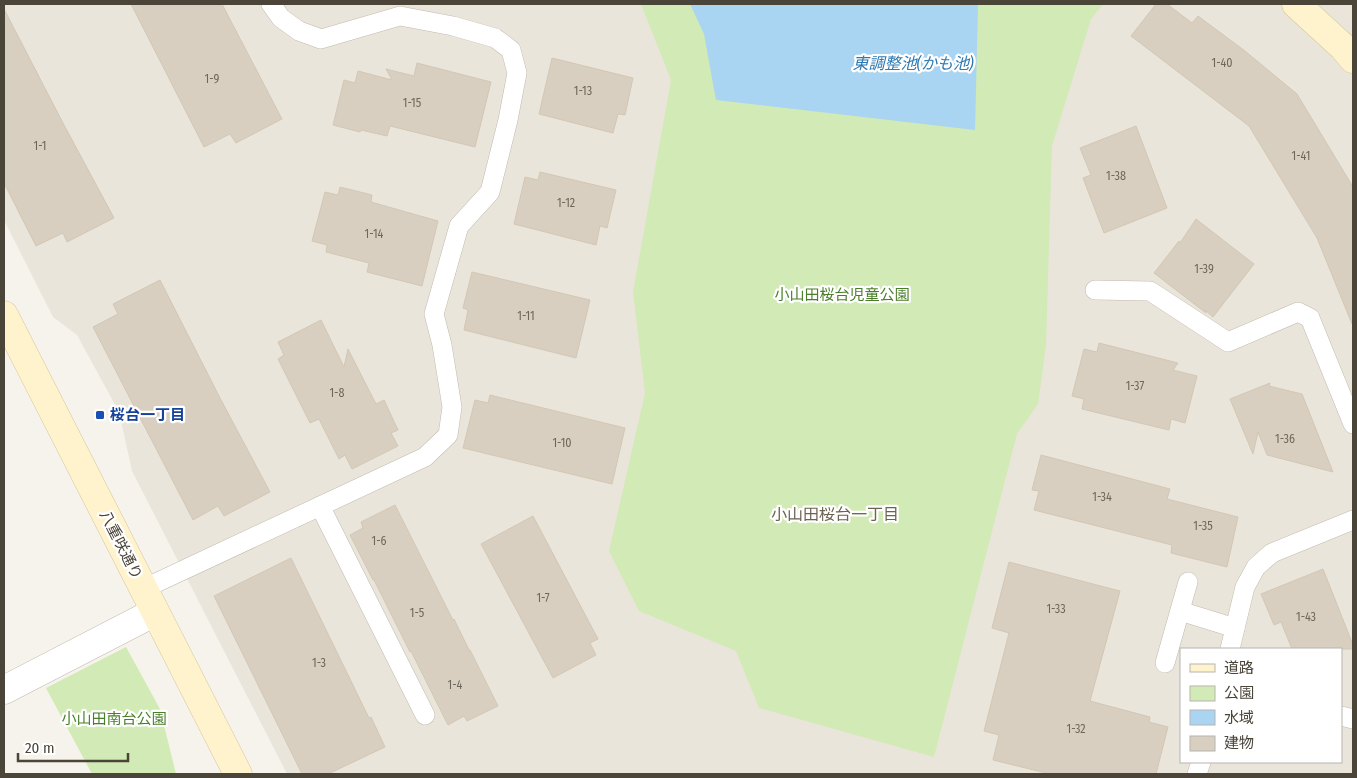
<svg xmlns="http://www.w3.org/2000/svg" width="1357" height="778" font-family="'Fira Sans Condensed','Noto Sans JP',sans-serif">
<rect width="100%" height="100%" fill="#f6f3ec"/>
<!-- residential -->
<path fill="#eae5da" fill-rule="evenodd" d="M4,4H1353V774H287L132,471L119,412L77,335L53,317L4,220ZM1181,649H1341V762H1181Z"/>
<!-- green -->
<g fill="#d2eab5">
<path d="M641,4H1103L1091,19L1052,146L1046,346L1038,404L1017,434L934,757L759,708L736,651L639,611L609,551L645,393L633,292L671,80Z"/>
<path d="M126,647L160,709L176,774H92L46,688Z"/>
</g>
<!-- water -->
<path fill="#a9d4f2" d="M690,4H978L975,130L716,100L704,34Z"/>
<!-- building -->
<g fill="#d8cfc1" stroke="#d3c7b4">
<path d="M131,4H222L282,119L236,143L230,134L204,147Z"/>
<path d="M1156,4H1167L1192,23L1198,16L1245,51L1297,94L1353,187V324H1352L1317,238L1249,126L1131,36Z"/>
<path d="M4,9L64,125L114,218L67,242L63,233L36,246L4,183Z"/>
<path d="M552,58L633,78L625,115L618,114L613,133L539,114Z"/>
<path d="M417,63L491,82L475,147L390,126L387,136L361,130L360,132L333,125L344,80L355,83L358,71L392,80L386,69L414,76Z"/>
<path d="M1136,126L1167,208L1104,233L1083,178L1091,175L1080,148Z"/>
<path d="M540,172L616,190L607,228L600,226L596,245L514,224L525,177L538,180Z"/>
<path d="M340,187L372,195L371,202L438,221L422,286L367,272L369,263L326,252L327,245L312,241L325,192L338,195Z"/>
<path d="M1196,219L1254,264L1213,317L1205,310L1206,313L1154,273L1179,241L1180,243Z"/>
<path d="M472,272L590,300L576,358L464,330L468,310L463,308Z"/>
<path d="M160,280L220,398L270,492L224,516L218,506L193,520L93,327L118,314L113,304Z"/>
<path d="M321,320L344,367L348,349L376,404L384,400L398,430L391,433L398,446L352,469L345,455L339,459L319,419L310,423L278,359L284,355L278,342Z"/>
<path d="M1099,343L1178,363L1173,370L1197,376L1185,423L1171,419L1169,430L1082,409L1084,399L1072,396L1084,349L1097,352Z"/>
<path d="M1270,383L1269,386L1302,394L1333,472L1267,455L1258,432L1253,454L1230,399Z"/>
<path d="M490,395L625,428L612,484L463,448L475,400L488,403Z"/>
<path d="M1041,455L1170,489L1167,499L1238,517L1227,567L1171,553L1172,545L1034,510L1039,491L1032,490Z"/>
<path d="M395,505L453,620L454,619L469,650H470L498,706L467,721L464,716L448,725L411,651L410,652L374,580H373L350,535L363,528L361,522Z"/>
<path d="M533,516L598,639L590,643L596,655L553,678L481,544Z"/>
<path d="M291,558L369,718L371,717L385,747L328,774H302L214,596Z"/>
<path d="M1009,562L1120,591L1090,701L1150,717L1149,722L1168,727L1156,774H1050L993,760L999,735L984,731L1009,633L992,628Z"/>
<path d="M1323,569L1353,645V649H1292L1281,622L1274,625L1261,594Z"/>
</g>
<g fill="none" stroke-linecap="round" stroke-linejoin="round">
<!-- lane casing -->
<g stroke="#c2bbae" stroke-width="20">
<g id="lane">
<path d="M1095,290L1150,291L1228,342L1298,312L1310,318L1353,424"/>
<path d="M320,506L425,715"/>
<path d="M143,589L425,457L448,435L452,407L442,345L434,314L459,226L490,192L508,120L517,73L511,50L495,38L453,26L400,16L321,39L299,31L281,18L271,4"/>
<path d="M1180,611L1235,628"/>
<path d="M1230,649L1245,587L1256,567L1272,553L1353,520"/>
<path d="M1165,663L1188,582"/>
<path d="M1341,716L1353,719"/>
<path d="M1197,774L1201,762"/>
</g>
</g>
<!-- street casing -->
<g stroke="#c2bbae" stroke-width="29">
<path id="street" d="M4,690L155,612"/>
</g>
<!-- secondary casing -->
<g stroke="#d6c79b" stroke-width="29">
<g id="secondary">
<path d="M1296,4L1343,47L1353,59"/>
<path d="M4,315L238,774"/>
</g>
</g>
<!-- lane -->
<use href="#lane" stroke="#fff" stroke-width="19"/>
<!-- street -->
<use href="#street" stroke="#fff" stroke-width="28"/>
<!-- secondary -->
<use href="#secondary" stroke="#fff3cd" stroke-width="28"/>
</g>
<!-- markers -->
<rect fill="#1a4fb4" stroke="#fff" stroke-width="2" x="95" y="410" width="10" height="10" rx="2.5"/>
<g text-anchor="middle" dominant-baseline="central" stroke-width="4.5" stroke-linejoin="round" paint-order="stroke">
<!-- number labels -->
<g font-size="12" fill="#6e675b">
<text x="1222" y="63">1-40</text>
<text x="212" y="79">1-9</text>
<text x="583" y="91">1-13</text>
<text x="412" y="103">1-15</text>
<text x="40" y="146">1-1</text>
<text x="1301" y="156">1-41</text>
<text x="1116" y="176">1-38</text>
<text x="566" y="203">1-12</text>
<text x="374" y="234">1-14</text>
<text x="1204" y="269">1-39</text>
<text x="526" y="316">1-11</text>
<text x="1135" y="386">1-37</text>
<text x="337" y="393">1-8</text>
<text x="1285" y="439">1-36</text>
<text x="562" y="443">1-10</text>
<text x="1102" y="497">1-34</text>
<text x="1203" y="526">1-35</text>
<text x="379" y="541">1-6</text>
<text x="543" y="598">1-7</text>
<text x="1056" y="609">1-33</text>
<text x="417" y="613">1-5</text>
<text x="1306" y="617">1-43</text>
<text x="319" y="663">1-3</text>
<text x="455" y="685">1-4</text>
<text x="1076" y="729">1-32</text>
</g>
<!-- park labels -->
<g font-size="15" fill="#4a7f2a" stroke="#fff">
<text x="842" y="295">小山田桜台児童公園</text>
<text x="114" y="719">小山田南台公園</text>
</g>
<!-- transit labels -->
<g font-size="15" font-weight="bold" fill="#164399" stroke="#fff" text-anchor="start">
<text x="110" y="415">桜台一丁目</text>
</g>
<!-- street labels -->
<g font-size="15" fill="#4b4439" stroke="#fff">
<text transform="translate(121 545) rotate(63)">八重咲通り</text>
</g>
<!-- water labels -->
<g font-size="16" font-style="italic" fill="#2e7ab2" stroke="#fff">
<text x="913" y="63">東調整池(かも池)</text>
</g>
<!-- neighbourhood labels -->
<g font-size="16" fill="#6e6250" stroke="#fff">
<text x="835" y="514">小山田桜台一丁目</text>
</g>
</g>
<!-- border -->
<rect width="1357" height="778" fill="none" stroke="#4b4439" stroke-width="10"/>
<!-- legend -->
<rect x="1180" y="648" width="162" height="115" fill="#ffffff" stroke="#b7b4b0"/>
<rect x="1190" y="664" width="25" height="8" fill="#fff3cd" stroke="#b7b4b0"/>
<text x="1224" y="673" font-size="15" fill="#4b4439">道路</text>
<rect x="1190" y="686" width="25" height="15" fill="#d2eab5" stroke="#b7b4b0"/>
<text x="1224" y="698" font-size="15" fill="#4b4439">公園</text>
<rect x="1190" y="710" width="25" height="15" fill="#a9d4f2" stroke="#b7b4b0"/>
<text x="1224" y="723" font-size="15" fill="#4b4439">水域</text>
<rect x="1190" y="736" width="25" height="15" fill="#d8cfc1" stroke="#b7b4b0"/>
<text x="1224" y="748" font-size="15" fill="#4b4439">建物</text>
<!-- scale -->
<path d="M18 753v8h110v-8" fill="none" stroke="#4b4439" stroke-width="2.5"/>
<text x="25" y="753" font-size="15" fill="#4b4439" stroke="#ffffff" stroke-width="4" paint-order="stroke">20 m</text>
</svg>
